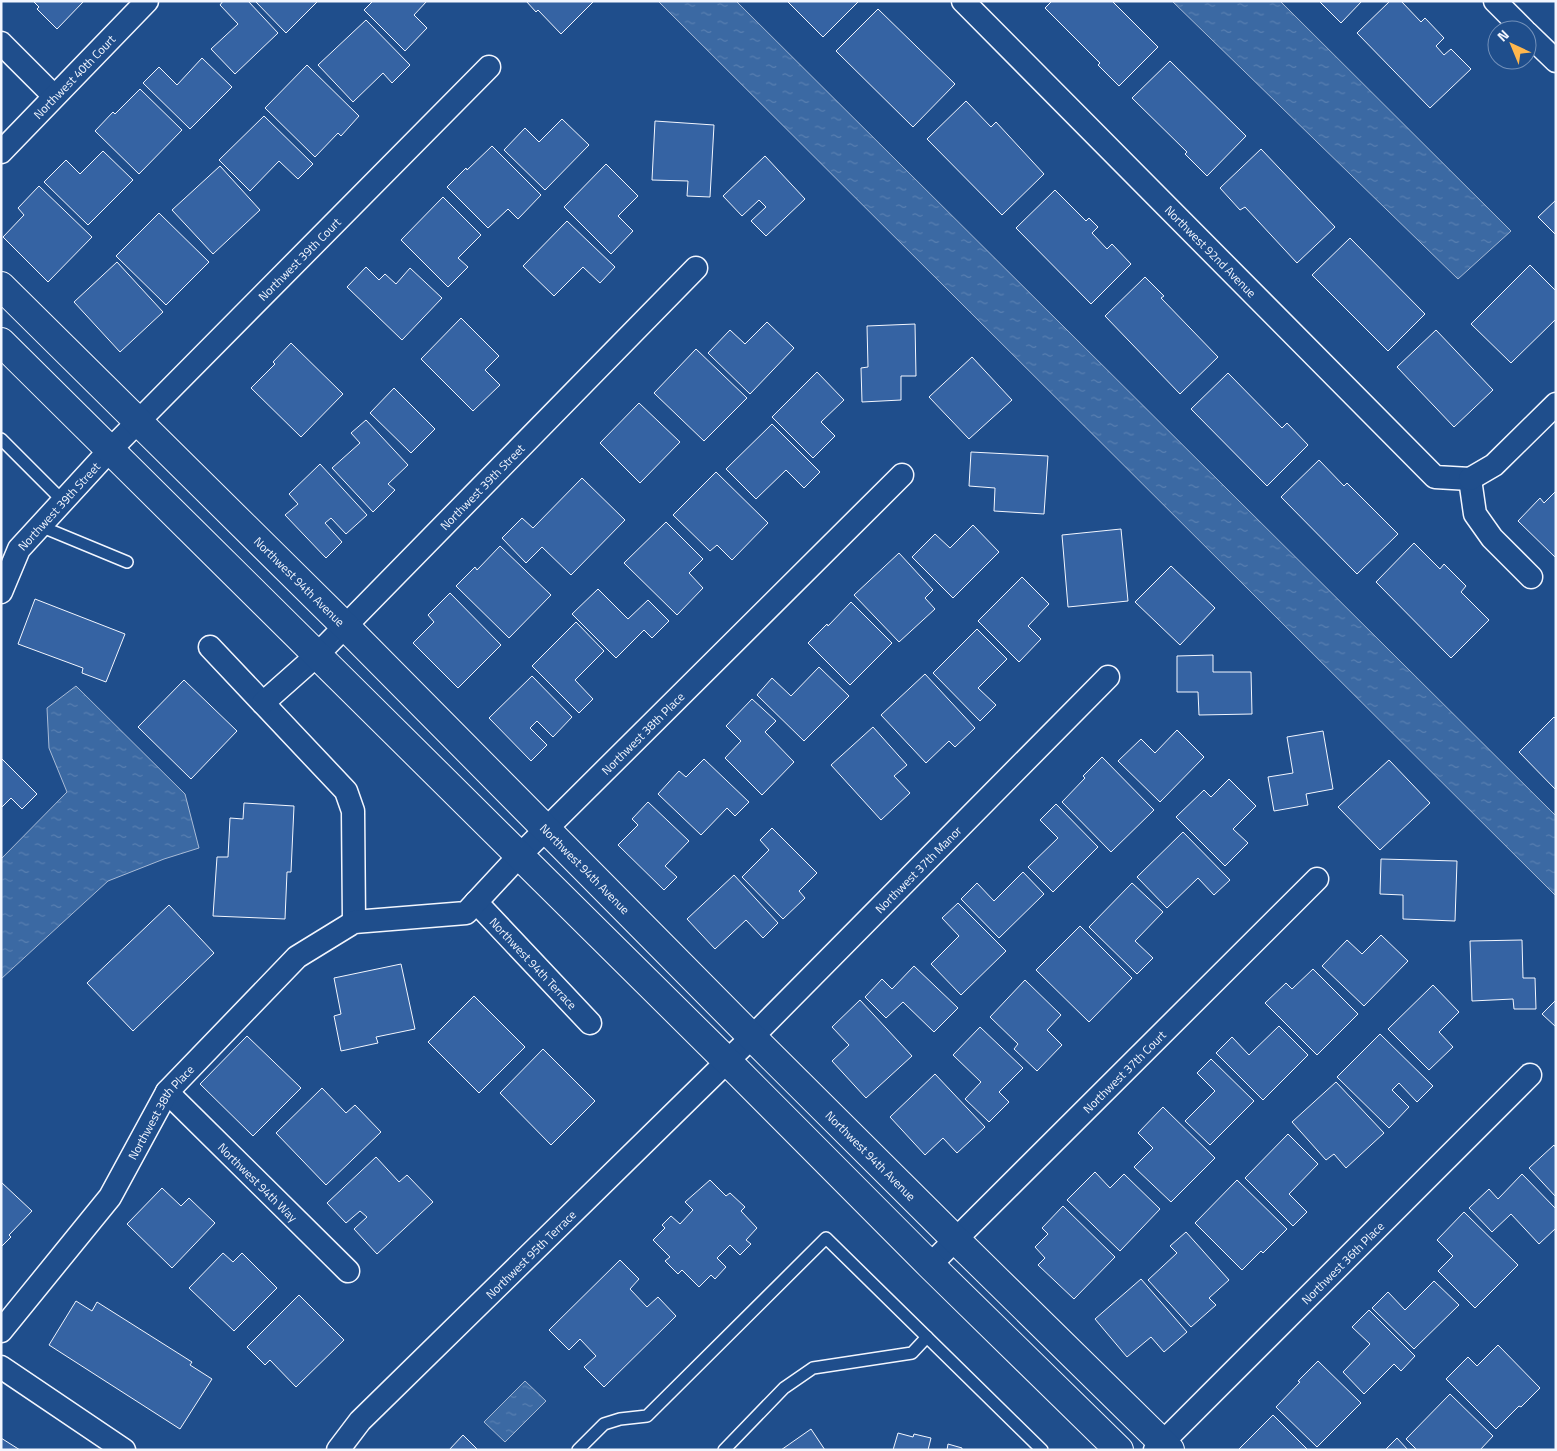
<svg xmlns="http://www.w3.org/2000/svg" width="1557" height="1451" font-family="'Titillium Web',sans-serif">
<defs>
<pattern id="water-ripples" width="26" height="14" patternUnits="userSpaceOnUse" patternTransform="scale(1.25)"><rect width="26" height="14" fill="#3b69a3"/><path d="M2 4q2-2 4 0t4 0M15 11q2-2 4 0t4 0" fill="none" stroke="#587fb1"/></pattern>
</defs>
<rect width="100%" height="100%" fill="#1f4e8c"/>
<!-- water -->
<g fill="url(#water-ripples)" stroke="#a8bbd7">
<path d="M658,1H736L1556,816V896Z"/>
<path d="M1172,1H1280L1511,231L1458,279Z"/>
<path d="M76,686L185,794L199,848L164,859L108,881L1,979V859L67,792L49,748L47,708Z"/>
<path d="M525,1381L546,1401L505,1442L484,1422Z"/>
</g>
<!-- building -->
<g fill="#3563a3" stroke="#f2f6ff">
<path d="M33,1H84L57,29L37,9L39,7Z"/>
<path d="M223,1H248L278,33L235,74L211,49L238,24L220,5Z"/>
<path d="M255,1H318L286,33Z"/>
<path d="M373,1H427L414,15L427,28L405,51L364,10Z"/>
<path d="M526,1H594L561,34L538,10L536,12Z"/>
<path d="M787,1H859L823,37Z"/>
<path d="M1052,1H1112L1158,47L1119,86L1098,65L1100,63L1045,8Z"/>
<path d="M1319,1H1362L1341,23Z"/>
<path d="M1390,1H1401L1421,22L1425,18L1444,38L1436,46L1444,55L1451,49L1471,69L1430,108L1357,33Z"/>
<path d="M878,9L955,84L913,127L836,51Z"/>
<path d="M366,20L410,65L392,83L383,73L353,102L318,65Z"/>
<path d="M202,58L232,87L190,129L143,83L159,67L177,85Z"/>
<path d="M1170,61L1246,136L1207,176L1185,154L1187,152L1132,98Z"/>
<path d="M307,65L359,116L341,136L338,133L315,157L265,108Z"/>
<path d="M140,89L182,130L139,174L95,131L113,112L115,114Z"/>
<path d="M966,101L991,127L996,122L1044,174L1002,215L927,139Z"/>
<path d="M264,116L313,164L298,179L279,161L250,191L219,160Z"/>
<path d="M562,119L589,145L545,190L504,150L525,128L539,142Z"/>
<path d="M655,121L714,125L710,197L687,196L688,181L652,180Z"/>
<path d="M492,146L541,195L518,219L508,209L488,228L447,187L466,168L467,170Z"/>
<path d="M1261,149L1335,227L1297,263L1245,207L1240,210L1220,188Z"/>
<path d="M103,151L133,180L88,225L44,182L66,160L80,174Z"/>
<path d="M765,156L805,199L766,236L751,221L766,207L759,200L742,216L723,196Z"/>
<path d="M606,164L638,196L618,216L633,231L611,254L564,207Z"/>
<path d="M220,166L260,210L213,254L172,210Z"/>
<path d="M39,186L92,237L48,282L3,237L24,215L18,208Z"/>
<path d="M1055,190L1086,221L1089,218L1098,227L1092,233L1107,249L1112,244L1131,264L1091,304L1016,228Z"/>
<path d="M443,197L481,235L458,258L468,267L448,287L401,240Z"/>
<path d="M1556,200V235L1538,217Z"/>
<path d="M159,213L209,262L166,305L116,256Z"/>
<path d="M567,221L615,267L600,283L583,267L554,296L523,266Z"/>
<path d="M1350,238L1425,314L1388,351L1312,275Z"/>
<path d="M117,262L163,312L120,352L74,302Z"/>
<path d="M1530,265L1556,291V319L1511,363L1471,324Z"/>
<path d="M366,267L379,280L385,274L396,284L410,268L442,298L402,340L347,287Z"/>
<path d="M1145,277L1164,296L1161,298L1218,357L1180,394L1105,316Z"/>
<path d="M461,318L499,356L485,370L500,385L473,411L421,359Z"/>
<path d="M767,322L794,348L750,394L708,353L730,330L745,344Z"/>
<path d="M915,324L916,376H901V400L862,402L861,368L868,367L867,326Z"/>
<path d="M1436,330L1493,390L1454,427L1397,367Z"/>
<path d="M291,343L343,394L301,437L251,388L275,364L273,362Z"/>
<path d="M696,349L747,398L704,441L654,393Z"/>
<path d="M972,357L1012,400L969,439L929,397Z"/>
<path d="M817,372L844,400L821,422L835,436L813,458L772,417Z"/>
<path d="M1228,373L1282,428L1287,423L1308,445L1267,486L1191,409Z"/>
<path d="M394,388L435,429L411,453L370,413Z"/>
<path d="M639,403L680,442L640,483L600,443Z"/>
<path d="M366,420L408,465L388,484L395,490L373,512L332,468L360,443L351,433Z"/>
<path d="M772,424L820,472L804,488L786,470L756,499L726,469Z"/>
<path d="M971,452L1048,456L1044,514L994,511L995,488L969,486Z"/>
<path d="M1319,460L1344,486L1347,483L1398,534L1357,574L1281,497Z"/>
<path d="M320,464L367,515L346,534L331,518L325,523L342,542L326,558L285,515L298,504L289,494Z"/>
<path d="M716,472L768,523L732,560L717,545L710,551L673,515Z"/>
<path d="M582,478L625,520L571,575L542,547L526,563L502,538L522,518L533,528Z"/>
<path d="M1556,491V558L1518,521L1540,498L1544,503Z"/>
<path d="M666,522L703,559L689,573L703,588L677,615L624,563Z"/>
<path d="M973,525L999,552L953,598L912,557L935,534L950,548Z"/>
<path d="M1121,529L1128,601L1068,607L1062,535Z"/>
<path d="M1414,543L1440,569L1444,564L1466,586L1461,592L1489,620L1451,658L1376,582Z"/>
<path d="M500,546L551,595L509,638L456,586L475,567L477,570Z"/>
<path d="M899,553L933,590L925,598L935,609L899,642L854,595Z"/>
<path d="M1171,566L1215,608L1180,645L1135,602Z"/>
<path d="M1022,577L1049,604L1028,626L1041,639L1019,662L978,621Z"/>
<path d="M598,589L628,619L648,600L669,621L652,638L644,630L616,658L572,614Z"/>
<path d="M450,593L501,645L458,688L413,643L434,622L428,615Z"/>
<path d="M35,599L125,634L106,682L82,673L83,668L18,644Z"/>
<path d="M851,602L892,643L850,685L808,643L827,624L828,626Z"/>
<path d="M576,622L604,651L575,680L593,699L579,713L532,666Z"/>
<path d="M977,629L1007,659L978,688L996,705L980,721L933,673Z"/>
<path d="M1213,655V672H1251L1252,714L1199,715L1198,692H1177V656Z"/>
<path d="M819,667L849,696L804,741L757,695L772,678L791,696Z"/>
<path d="M925,674L975,728L955,747L949,741L926,763L881,715Z"/>
<path d="M532,676L572,717L553,737L537,721L530,728L547,745L531,761L489,718Z"/>
<path d="M184,680L237,731L191,779L138,727Z"/>
<path d="M752,699L776,721L765,732L794,762L762,795L725,758L741,741L726,726Z"/>
<path d="M1554,717L1556,719V790L1519,752Z"/>
<path d="M873,727L907,765L894,776L910,793L881,820L831,765Z"/>
<path d="M1177,730L1204,757L1160,802L1118,761L1141,739L1155,753Z"/>
<path d="M1323,731L1333,789L1306,794L1308,805L1274,811L1268,777L1293,773L1287,737Z"/>
<path d="M1102,757L1154,810L1111,852L1062,802L1085,778L1083,776Z"/>
<path d="M1,758L37,794L22,809L11,798L1,808Z"/>
<path d="M704,759L749,802L735,816L727,808L701,835L658,794L679,771L686,777Z"/>
<path d="M1389,760L1430,803L1380,850L1338,807Z"/>
<path d="M1229,779L1256,806L1233,829L1248,843L1225,866L1176,817L1204,790L1211,797Z"/>
<path d="M648,802L689,841L665,866L677,877L664,890L618,845L638,825L632,819Z"/>
<path d="M244,803L294,806L291,872H287L285,919L213,916L217,857H228L230,818L243,819Z"/>
<path d="M1056,804L1098,847L1053,892L1028,867L1058,838L1040,820Z"/>
<path d="M772,828L817,873L799,891L805,898L783,919L742,877L769,850L760,840Z"/>
<path d="M1183,832L1230,880L1214,895L1198,878L1167,908L1137,877Z"/>
<path d="M1381,859L1457,861L1455,921L1403,919V895L1380,894Z"/>
<path d="M1023,872L1044,894L999,938L961,899L977,883L994,901Z"/>
<path d="M734,875L778,923L763,938L746,920L715,949L687,919Z"/>
<path d="M1132,883L1163,912L1135,941L1153,958L1137,974L1089,927Z"/>
<path d="M958,903L1006,951L961,995L931,964L959,936L942,918Z"/>
<path d="M169,905L214,953L133,1031L87,983Z"/>
<path d="M1080,926L1132,978L1089,1022L1036,970Z"/>
<path d="M1381,935L1408,961L1364,1006L1322,966L1347,940L1362,954Z"/>
<path d="M1522,940L1523,978H1535L1536,1009H1514L1513,999L1472,1001L1470,941Z"/>
<path d="M401,964L415,1029L376,1037L378,1043L341,1051L334,1016L341,1014L334,978Z"/>
<path d="M914,966L958,1008L934,1032L903,1002L886,1018L865,997L882,979L892,989Z"/>
<path d="M1313,969L1358,1014L1317,1055L1265,1003L1286,983L1292,989Z"/>
<path d="M1025,980L1061,1015L1047,1030L1062,1045L1037,1071L1014,1049L1018,1044L990,1017Z"/>
<path d="M1433,985L1459,1012L1439,1032L1453,1047L1429,1070L1388,1029Z"/>
<path d="M474,996L525,1047L479,1093L428,1042Z"/>
<path d="M860,1000L912,1056L866,1098L832,1061L849,1045L832,1027Z"/>
<path d="M1556,1000V1027L1542,1014Z"/>
<path d="M1279,1026L1308,1055L1263,1100L1216,1053L1232,1037L1249,1055Z"/>
<path d="M980,1027L1023,1068L999,1092L1009,1102L989,1122L965,1099L981,1082L953,1055Z"/>
<path d="M1380,1034L1433,1086L1417,1102L1399,1083L1392,1090L1409,1107L1389,1128L1337,1077Z"/>
<path d="M247,1036L301,1088L253,1136L200,1084Z"/>
<path d="M543,1049L595,1101L551,1145L500,1093Z"/>
<path d="M1211,1059L1254,1101L1210,1145L1185,1121L1215,1091L1197,1073Z"/>
<path d="M935,1074L985,1127L957,1153L943,1138L925,1155L890,1117Z"/>
<path d="M1336,1082L1384,1133L1346,1168L1334,1154L1326,1160L1292,1122Z"/>
<path d="M322,1088L346,1113L355,1105L381,1132L326,1185L276,1133Z"/>
<path d="M1163,1107L1215,1158L1171,1202L1134,1167L1153,1148L1138,1133Z"/>
<path d="M1288,1134L1318,1164L1289,1194L1307,1212L1293,1226L1245,1178Z"/>
<path d="M1554,1145L1556,1148V1197L1529,1168Z"/>
<path d="M376,1157L399,1182L407,1175L433,1202L377,1254L354,1229L367,1217L360,1211L346,1223L327,1203Z"/>
<path d="M1095,1172L1110,1188L1124,1174L1160,1209L1120,1251L1067,1200Z"/>
<path d="M1522,1174L1556,1209V1228L1539,1244L1511,1214L1492,1232L1469,1208L1489,1189L1498,1199Z"/>
<path d="M710,1180L726,1196L730,1193L745,1207L741,1211L757,1228L746,1240L751,1244L740,1255L730,1245L717,1258L726,1267L715,1279L711,1275L699,1287L682,1270L678,1274L665,1261L670,1257L653,1240L665,1228L662,1225L671,1216L680,1224L693,1210L685,1202Z"/>
<path d="M1237,1180L1287,1229L1263,1253L1261,1251L1242,1270L1195,1223Z"/>
<path d="M1,1182L32,1211L9,1235L11,1237L1,1247Z"/>
<path d="M162,1188L181,1206L189,1198L215,1223L172,1268L127,1224Z"/>
<path d="M1063,1206L1115,1257L1074,1299L1038,1265L1045,1258L1035,1247L1048,1234L1042,1228Z"/>
<path d="M1464,1212L1518,1265L1475,1308L1438,1271L1453,1256L1437,1240Z"/>
<path d="M1186,1232L1229,1280L1209,1298L1216,1305L1191,1327L1148,1280L1177,1253L1170,1246Z"/>
<path d="M223,1253L233,1262L242,1253L277,1288L234,1331L189,1288Z"/>
<path d="M620,1260L639,1279L630,1289L647,1307L658,1297L676,1316L604,1387L584,1367L596,1356L580,1339L569,1350L549,1330Z"/>
<path d="M1141,1279L1187,1332L1164,1352L1151,1337L1127,1357L1095,1319Z"/>
<path d="M1434,1281L1459,1305L1414,1349L1372,1308L1388,1292L1405,1310Z"/>
<path d="M299,1295L344,1340L296,1387L270,1360L265,1365L247,1347Z"/>
<path d="M76,1301L92,1311L97,1302L192,1362L190,1365L212,1379L180,1429L49,1345Z"/>
<path d="M1369,1310L1415,1356L1401,1371L1394,1364L1364,1394L1343,1372L1370,1344L1352,1327Z"/>
<path d="M1498,1345L1540,1388L1521,1407L1519,1406L1496,1429L1446,1379L1468,1357L1477,1366Z"/>
<path d="M1318,1361L1361,1403L1317,1447L1276,1407L1300,1382L1298,1381Z"/>
<path d="M1450,1394L1493,1436L1480,1450H1417L1406,1439Z"/>
<path d="M1273,1415L1308,1450H1238Z"/>
<path d="M811,1429L825,1450H781Z"/>
<path d="M898,1433L913,1437L914,1434L931,1438L928,1450H893Z"/>
<path d="M463,1435L478,1450H449Z"/>
<path d="M1,1438L20,1450H1Z"/>
<path d="M1397,1438L1408,1450H1385Z"/>
<path d="M948,1444L962,1448V1450H947Z"/>
</g>
<g fill="none" stroke-linecap="round" stroke-linejoin="round">
<!-- lane casing -->
<g stroke="#f2f6ff" stroke-width="14">
<g id="lane">
<path d="M1,439L63,501"/>
<path d="M40,526L127,562"/>
<path d="M578,1450L604,1424L620,1419L647,1416L826,1238L1042,1450"/>
<path d="M724,1450L784,1388L813,1368L912,1353L927,1337"/>
</g>
</g>
<!-- street casing -->
<g stroke="#f2f6ff" stroke-width="25">
<g id="street">
<path id="s1" d="M963,1L1435,477L1470,479"/>
<path d="M1495,1L1524,30"/>
<path d="M1527,33L1556,61"/>
<path d="M1,43L54,96"/>
<path id="s2" d="M1,152L147,1"/>
<path d="M1470,479L1475,514L1492,538L1531,577"/>
<path d="M1470,479L1494,465L1556,404"/>
<path id="s3" d="M1,592L19,549L109,451L489,67"/>
<path d="M210,647L346,791L353,811L354,922"/>
<path id="s4" d="M263,703L316,656L696,268"/>
<path id="s5" d="M476,902L590,1023"/>
<path id="s6" d="M167,1092L348,1271"/>
<path id="s7" d="M930,1265L1317,879"/>
<path id="s8" d="M1,1331L110,1197L167,1092L297,957L354,922L466,913L519,856L902,475"/>
<path d="M1,1367L124,1450"/>
<path id="s9" d="M338,1450L360,1421L752,1037L1108,677"/>
<path id="s10" d="M1155,1450L1530,1075"/>
</g>
</g>
<!-- secondary casing -->
<g stroke="#f2f6ff" stroke-width="30">
<g id="secondary">
<path id="s11" d="M1,286L345,626L752,1037L955,1239L1170,1450"/>
<path d="M1,342L726,1060L930,1265L1119,1450"/>
</g>
</g>
<!-- lane -->
<use href="#lane" stroke="#1f4e8c" stroke-width="11"/>
<!-- street -->
<use href="#street" stroke="#1f4e8c" stroke-width="22"/>
<!-- secondary -->
<use href="#secondary" stroke="#1f4e8c" stroke-width="28"/>
</g>
<g text-anchor="middle" dominant-baseline="central" stroke-width="4" stroke-linejoin="round" paint-order="stroke">
<!-- street labels -->
<g font-size="12" fill="#f2f6ff" stroke="#1f4e8c">
<text stroke="none"><textPath href="#s2" startOffset="105">Northwest 40th Court</textPath></text>
<text stroke="none"><textPath href="#s1" startOffset="352">Northwest 92nd Avenue</textPath></text>
<text stroke="none"><textPath href="#s3" startOffset="450">Northwest 39th Court</textPath></text>
<text stroke="none"><textPath href="#s4" startOffset="308">Northwest 39th Street</textPath></text>
<text stroke="none"><textPath href="#s3" startOffset="105">Northwest 39th Street</textPath></text>
<text stroke="none"><textPath href="#s11" startOffset="420">Northwest 94th Avenue</textPath></text>
<text stroke="none"><textPath href="#s8" startOffset="911">Northwest 38th Place</textPath></text>
<text stroke="none"><textPath href="#s11" startOffset="825">Northwest 94th Avenue</textPath></text>
<text stroke="none"><textPath href="#s9" startOffset="821">Northwest 37th Manor</textPath></text>
<text stroke="none"><textPath href="#s5" startOffset="84">Northwest 94th Terrace</textPath></text>
<text stroke="none"><textPath href="#s7" startOffset="274">Northwest 37th Court</textPath></text>
<text stroke="none"><textPath href="#s8" startOffset="272">Northwest 38th Place</textPath></text>
<text stroke="none"><textPath href="#s11" startOffset="1230">Northwest 94th Avenue</textPath></text>
<text stroke="none"><textPath href="#s6" startOffset="128">Northwest 94th Way</textPath></text>
<text stroke="none"><textPath href="#s9" startOffset="275">Northwest 95th Terrace</textPath></text>
<text stroke="none"><textPath href="#s10" startOffset="265">Northwest 36th Place</textPath></text>
</g>
</g>
<!-- border -->
<rect width="1557" height="1451" fill="none" stroke="#f2f6ff" stroke-width="5"/>
<!-- north arrow -->
<g transform="translate(1512 45) rotate(316)"><circle r="24" fill="#1f4e8c" stroke="#7391ba"/>
<path d="M0-4L9 19L0 12L-9 19Z" fill="#ffb74d"/>
<text y="-8" font-size="14" font-weight="bold" text-anchor="middle" fill="#f2f6ff">N</text>
</g>
</svg>
